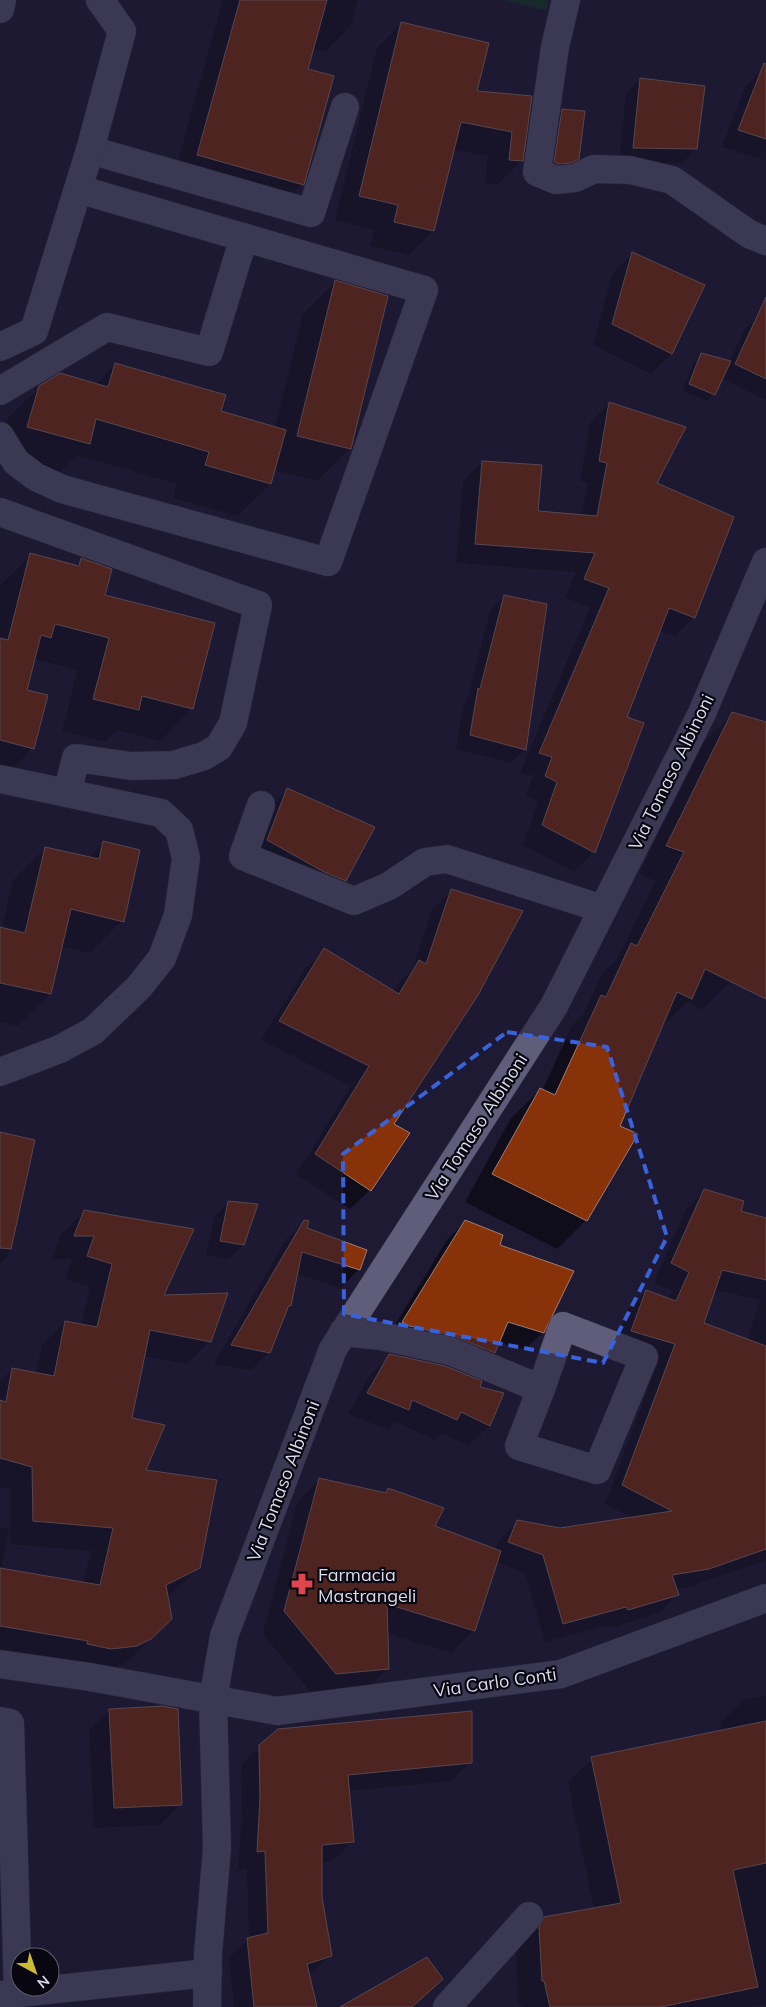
<svg xmlns="http://www.w3.org/2000/svg" width="766" height="2007" font-family="Mulish,sans-serif">
<rect width="100%" height="100%" fill="#1e1a33"/>
<!-- green -->
<path fill="#113d23" d="M504,0H548L546,10Z"/>
<!-- shadow -->
<g fill="#0007" fill-rule="evenodd">
<path d="M223,0H358L351,26L325,52L313,48L307,70L302,184L277,210L172,181Z"/>
<path d="M402,23L476,93L531,97L522,161L497,185L485,184L488,156L453,150L433,231L408,255L370,246L374,230L335,220L377,48Z"/>
<path d="M762,70H766V161L722,147L745,87Z"/>
<path d="M640,79L696,149L682,163L619,162L626,94Z"/>
<path d="M562,110L578,158L563,173L543,178L548,124Z"/>
<path d="M633,253L671,354L651,374L593,345L612,274Z"/>
<path d="M335,282L350,449L317,481L273,470L270,484L237,516L173,498L177,484L77,455L56,476L0,445L7,419L40,387L95,385L115,364L220,412L275,428L303,314Z"/>
<path d="M758,316L766,320V400L722,378L714,394L707,401L682,391L694,361L701,354L729,362L744,330Z"/>
<path d="M609,403L655,484L694,617L675,636L659,631L626,718L643,724L594,853L574,872L523,845L538,802L526,795L533,776L520,773L590,607L565,598L576,572L456,563L463,482L482,462L537,513L581,516L588,482L580,481L590,423Z"/>
<path d="M31,555L75,566L82,559L104,596L192,708L160,741L117,730L105,742L62,731L77,670L34,659L25,691L33,748L0,781V585Z"/>
<path d="M504,596L525,749L510,763L456,749L464,704L467,701L490,610Z"/>
<path d="M733,714L766,724V894L731,981L702,1010L687,1002L662,1027L661,1026L619,1126L586,1220L557,1249L465,1202L511,1118L540,1090L542,1091L573,1024L584,1013L603,972L618,957L656,881L639,874L704,742Z"/>
<path d="M288,789L345,880L325,901L247,861L267,810Z"/>
<path d="M103,843L122,921L90,953L61,947L50,994L18,1026L0,1022V928L2,929L13,880L45,848L88,858Z"/>
<path d="M451,891L392,1124L370,1190L350,1209L296,1174L351,1086L261,1040L305,969L325,950L393,992L400,981L412,970L432,910Z"/>
<path d="M0,1134L34,1141L8,1256L0,1264Z"/>
<path d="M705,1191L740,1211L766,1220V1560L689,1587L676,1589L677,1595L659,1613L610,1628L608,1625L545,1642L525,1573L496,1562L473,1631L451,1653L387,1633L388,1668L365,1691L313,1695L263,1634L297,1502L320,1479L384,1494L388,1490L433,1526L495,1550L499,1540L518,1522L560,1529L633,1518L605,1504L658,1362L614,1349L628,1310L647,1291L668,1300L672,1291L654,1282L686,1209ZM714,1290L760,1300L747,1341L702,1324Z"/>
<path d="M229,1202L243,1245L229,1259L206,1255L214,1217Z"/>
<path d="M85,1211L162,1296L210,1341L187,1364L143,1356L130,1419L144,1471L198,1568L175,1591L167,1595L171,1619L127,1662L113,1668L0,1653V1527L9,1528L1,1570L83,1583L91,1551L10,1544V1490L0,1487V1381L12,1369L36,1374L42,1345L65,1322L81,1325L90,1287L65,1279L72,1259H52L61,1234Z"/>
<path d="M305,1221L306,1229L359,1269L341,1288L297,1274L290,1305L286,1309L269,1352L251,1370L214,1364L286,1239Z"/>
<path d="M465,1221L499,1246L543,1332L525,1350L498,1342L494,1352L475,1370L385,1341L447,1240Z"/>
<path d="M390,1355L478,1388L502,1394L489,1426L468,1446L442,1433L435,1440L396,1422L388,1430L348,1414L369,1376Z"/>
<path d="M766,1695V2004L751,2007H521V2004H518L516,1953L521,1942L545,1918L594,1909L568,1782L592,1759L722,1732L720,1723L744,1700Z"/>
<path d="M110,1710L181,1804L160,1825L94,1828L89,1730Z"/>
<path d="M279,1730L471,1762L451,1781L348,1791L352,1842L333,1861L321,1862L320,1897L331,1956L308,1976L316,2007H234L229,1958L249,1939L247,1869L238,1870L242,1817L241,1765L258,1748L259,1803H262L260,1747H258Z"/>
</g>
<!-- building -->
<g fill="#883209" stroke="#9f7d71">
<path d="M240,0H327L308,69L334,76L304,185L197,155Z"/>
<path d="M401,22L489,43L477,91L532,96L523,161L509,160L512,132L461,122L434,231L394,222L398,205L359,196Z"/>
<path d="M764,63L766,64V139L738,130Z"/>
<path d="M640,78L705,86L697,149L633,148Z"/>
<path d="M562,109L585,111L579,159L571,163L558,164L554,162Z"/>
<path d="M632,252L705,285L672,354L612,324Z"/>
<path d="M335,280L388,296L351,449L297,436Z"/>
<path d="M766,297V379L735,364Z"/>
<path d="M701,353L731,361L715,395L689,384Z"/>
<path d="M115,363L226,395L221,411L286,430L271,484L205,465L209,452L96,419L90,444L27,427L39,386L60,373L108,387Z"/>
<path d="M609,402L686,427L657,483L734,517L695,618L669,608L627,717L644,723L595,853L542,825L557,782L545,776L552,757L539,753L609,588L584,579L595,553L475,544L482,461L542,465L538,511L597,516L607,463L599,461Z"/>
<path d="M30,553L79,566L81,558L112,569L105,595L215,623L193,709L142,696L139,710L93,699L109,638L55,624L51,638L41,635L27,690L48,695L34,749L0,740V638L8,640Z"/>
<path d="M504,595L547,604L526,750L470,735L478,688L480,689Z"/>
<path d="M732,712L766,722V999L705,969L692,999L677,992L620,1126L638,1134L587,1221L492,1174L540,1088L555,1095L601,995L606,997L631,943L637,946L684,852L666,846Z"/>
<path d="M287,788L375,827L346,881L324,872L267,840Z"/>
<path d="M103,841L140,850L124,922L71,909L51,994L0,983V927L25,933L45,847L99,859Z"/>
<path d="M451,889L523,911L478,995L394,1124L410,1133L371,1191L315,1154L369,1066L279,1021L324,948L399,994L419,960L426,964Z"/>
<path d="M0,1132L35,1140L11,1249L0,1248Z"/>
<path d="M704,1189L744,1201L741,1211L766,1218V1280L722,1270L704,1323L766,1346V1549L709,1569L672,1575L679,1595L628,1610L626,1607L563,1624L543,1555L508,1542L517,1520L560,1528L672,1511L622,1485L675,1344L631,1331L646,1290L676,1301L689,1272L671,1263Z"/>
<path d="M228,1201L258,1204L244,1245L220,1241Z"/>
<path d="M84,1210L194,1229L164,1295L228,1293L211,1342L150,1330L132,1418L165,1425L146,1470L217,1480L200,1568L166,1585L172,1619L151,1639L137,1646L111,1649L87,1644L88,1641L0,1626V1568L100,1585L113,1528L33,1521L32,1467L0,1458V1400L6,1402L12,1368L54,1376L65,1321L97,1327L112,1264L87,1256L94,1236H74Z"/>
<path d="M304,1220L309,1221L307,1228L367,1250L360,1270L302,1252L291,1306L289,1305L270,1353L231,1345Z"/>
<path d="M465,1220L503,1235L500,1245L574,1271L544,1333L508,1322L495,1353L456,1337L405,1325L406,1324L402,1322Z"/>
<path d="M389,1354L445,1366L482,1381L480,1387L504,1393L490,1426L461,1412L457,1420L412,1400L409,1410L367,1393Z"/>
<path d="M319,1478L386,1493L388,1488L444,1508L435,1526L501,1551L475,1631L387,1604L389,1669L336,1674L284,1611Z"/>
<path d="M163,1706L178,1709L182,1805L114,1808L109,1709Z"/>
<path d="M472,1711V1763L348,1775L354,1842L322,1845V1897L332,1956L307,1964L317,2007H254L247,1938L268,1933L265,1851L257,1852L260,1797L259,1745L278,1729Z"/>
<path d="M766,1721V1863L733,1870L758,1987L661,2007H550L544,1981H542L539,1928L544,1917L621,1903L591,1757Z"/>
<path d="M427,1957L443,1979L412,2007H340Z"/>
</g>
<g fill="none" stroke-linecap="round" stroke-linejoin="round">
<!-- minor casing -->
<g stroke="#363448" stroke-width="29">
<g id="minor">
<path d="M566,0L555,47L537,172L556,180L575,178L594,169L630,170L672,180L749,234L766,241"/>
<path d="M0,9L2,0"/>
<path d="M90,150L311,213L345,107"/>
<path d="M0,347L34,331L90,150L122,31L100,0"/>
<path d="M0,391L107,327L209,352L244,237"/>
<path d="M0,436L16,462L36,477L62,489L328,562L424,290L78,189"/>
<path d="M0,512L258,605L233,723L219,747L204,756L174,765L131,766L76,758L67,793"/>
<path d="M0,779L161,813L179,830L186,858L178,915L162,958L139,987L93,1031L60,1049L0,1072"/>
<path d="M261,805L243,856L354,901L389,886L425,862L447,859L603,909"/>
<path d="M343,1332L381,1336L450,1351L541,1389L563,1326L644,1357L597,1470L519,1446L541,1389"/>
<path d="M0,1664L90,1677L277,1711L561,1674L766,1598"/>
<path d="M0,1721L10,1723L18,1993"/>
<path d="M1,1995L208,1973"/>
<path d="M207,2007L208,1954L217,1848L213,1699L224,1636L333,1349L554,1006L702,713L766,562"/>
<path d="M447,2007L529,1916"/>
</g>
</g>
<!-- minor -->
<use href="#minor" stroke="#5f5d7a" stroke-width="28"/>
</g>
<!-- marked area -->
<path d="M0 0H766V2007H0ZM507,1032L607,1047L667,1237L603,1363L344,1314L343,1154Z" fill="#1e1a33" fill-opacity=".55" fill-rule="evenodd"/>
<path fill="none" stroke="#3a63db" stroke-width="4" stroke-dasharray="10 6" stroke-linejoin="round" d="M507,1032L607,1047L667,1237L603,1363L344,1314L343,1154Z"/>
<!-- icons -->
<defs>
<g id="pharmacy-bare" transform="scale(1.725)"><path d="M-2-6h4v4h4v4h-4v4h-4v-4h-4v-4h4Z" fill="#e0444e" stroke="#080711" stroke-width="2.5" paint-order="stroke"/></g>
</defs>
<g fill-rule="evenodd">
<use href="#pharmacy-bare" x="302" y="1584"/>
</g>
<g text-anchor="middle" dominant-baseline="central" stroke-width="4.5" stroke-linejoin="round" paint-order="stroke">
<!-- street labels -->
<g font-size="18" fill="#dbdaea" stroke="#080711">
<text transform="translate(671 772) rotate(-64)">Via Tomaso Albinoni</text>
<text transform="translate(476 1127) rotate(-57)">Via Tomaso Albinoni</text>
<text transform="translate(283 1481) rotate(-69)">Via Tomaso Albinoni</text>
<text transform="translate(495 1682) rotate(-8)">Via Carlo Conti</text>
</g>
<!-- poi labels -->
<g font-size="18" fill="#dbdaea" stroke="#080711" text-anchor="start">
<text x="318" y="1574">Farmacia<tspan x="318" dy="21">Mastrangeli</tspan></text>
</g>
</g>
<!-- north arrow -->
<g transform="translate(35 1972) rotate(140)"><circle r="24" fill="#080711" stroke="#5c5b68"/>
<path d="M0-4L9 19L0 12L-9 19Z" fill="#cdb938"/>
<text y="-8" font-size="14" font-weight="bold" text-anchor="middle" fill="#dbdaea">N</text>
</g>
</svg>
